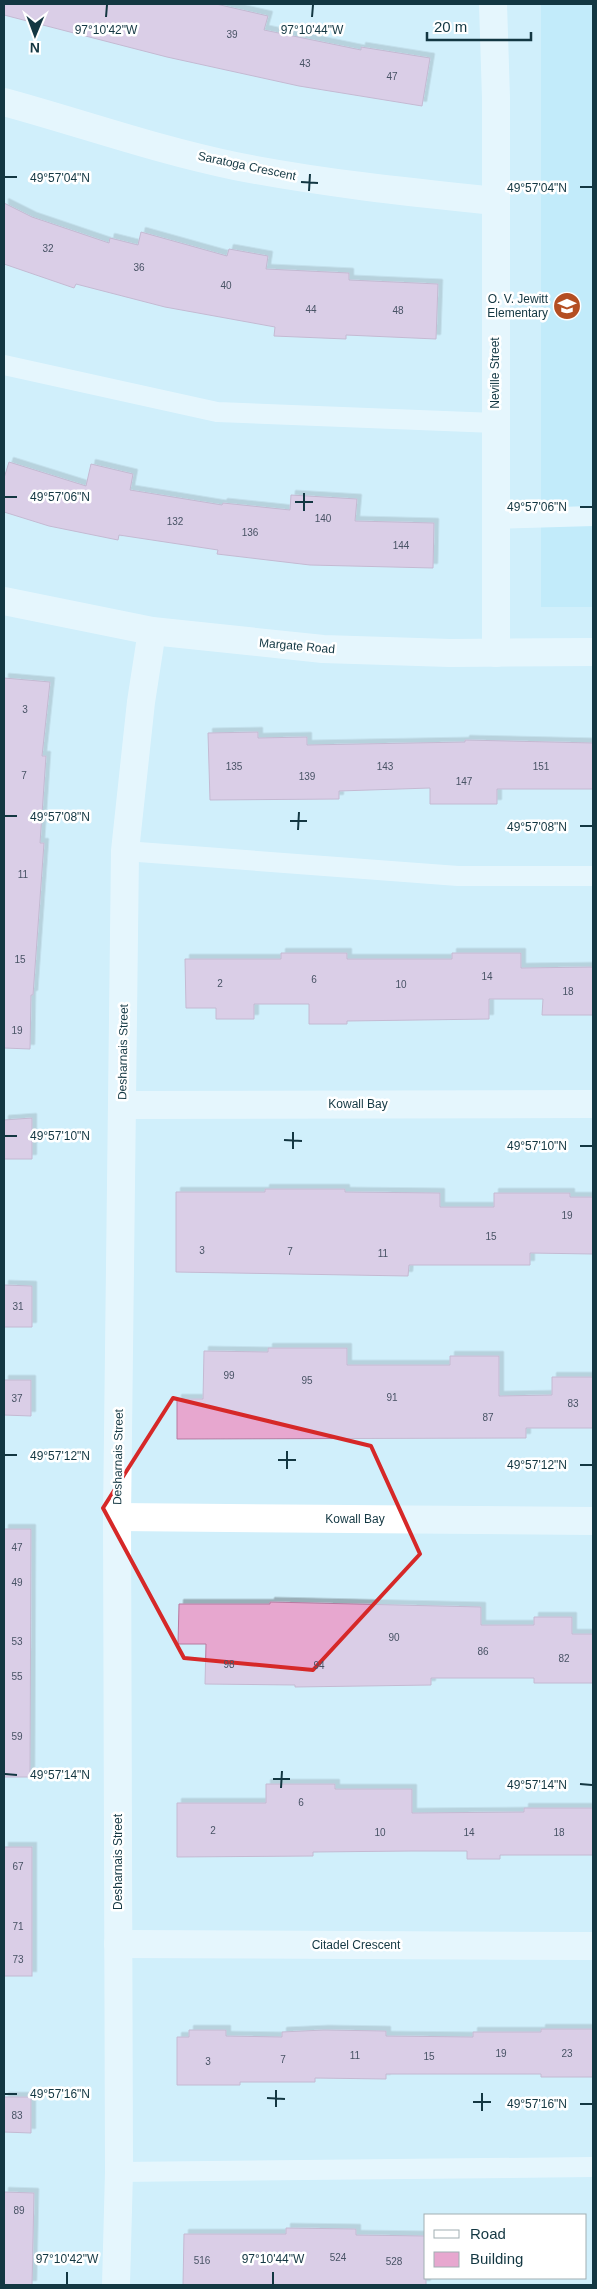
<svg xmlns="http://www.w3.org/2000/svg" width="597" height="2289" font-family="Helvetica,sans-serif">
<defs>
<filter id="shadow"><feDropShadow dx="4.5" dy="-4.5" stdDeviation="0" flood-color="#0004"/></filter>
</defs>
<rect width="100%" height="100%" fill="#d0effb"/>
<!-- built -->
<rect fill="#b2e7f9" x="541" y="4" width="52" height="603"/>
<!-- building -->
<g fill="#e7a7cf" stroke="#b67aa0" filter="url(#shadow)">
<path d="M4,4H216L268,16L264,30L361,50V47L430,58L422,106L299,86L167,57L4,15Z"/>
<path d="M4,203L32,217L109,243L110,238L138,245L141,232L227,256L229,249L268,256L266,269L349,273V280L438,284L436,339L346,335V339L274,336L275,327L165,307L76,284L74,288L4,264Z"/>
<path d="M9,462L86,486L91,464L133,474L130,490L222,505L223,503L290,510L291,495L357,499L355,521L434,523L433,568L310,565L217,554L218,550L119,535L118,540L49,526L4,512V478Z"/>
<path d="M4,678L50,682L42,756H46L40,843H44L33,995H31L30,1049L4,1048Z"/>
<path d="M258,732V738L307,737V745L465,742V740L593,743V789H497V804H430V788L339,791V799L210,800L208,733Z"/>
<path d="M281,953H347V959H452V953H521V968L593,967V1015H542L543,999H489V1019L347,1021V1024H309V1004H254V1019H216V1008H186L185,959H281Z"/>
<path d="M32,1118V1159H4V1120Z"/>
<path d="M265,1189H345V1192L440,1193V1207H494V1193H570V1197H593V1254L530,1253V1265H409L408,1276L176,1272V1192H265Z"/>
<path d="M4,1285L32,1286V1327H4Z"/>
<path d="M268,1348H347V1365H450V1356H499V1396L552,1395V1377H593V1428H526V1438L177,1439V1399H203L204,1351L268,1352Z"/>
<path d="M4,1380H31V1416L4,1415Z"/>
<path d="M4,1529H31L30,1777H4Z"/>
<path d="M270,1602L481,1607V1625H534V1617H572V1634H593V1683H534V1678H431V1685L295,1687V1685L205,1684L206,1644H178L179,1604H270Z"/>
<path d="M266,1784H335V1789H412V1813L524,1812V1808H593V1855H500V1859H467V1851H412L313,1852V1856L177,1857V1803H266Z"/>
<rect x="4" y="1847" width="28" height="129"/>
<path d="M541,2029H593V2077H541V2074H386V2079L315,2078V2082H240V2085H177V2037H189V2030H226V2036L282,2037V2032L324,2030L386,2031V2036L473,2037V2032H541Z"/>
<path d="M4,2097H31V2133L4,2132Z"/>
<path d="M4,2192L34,2193L32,2285H4Z"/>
<path d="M286,2228L356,2229V2235L426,2236V2285H183L184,2234H286Z"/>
</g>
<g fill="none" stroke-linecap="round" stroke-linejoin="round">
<!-- service -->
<g stroke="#fff" stroke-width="20">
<path d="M4,365L217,412L495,423"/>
<path d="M495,519L593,516"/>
<path d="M125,851L458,876H593"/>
<path d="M119,2172L593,2167"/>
</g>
<!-- minor -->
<g stroke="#fff" stroke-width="28">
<path d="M493,4L496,98V653"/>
<path d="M4,102C81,123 157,150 235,166C321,183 408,192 495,201"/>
<path d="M4,601L152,631L323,649L450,653L593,652"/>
<path d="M122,1105L593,1104"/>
<path d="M117,1517L593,1521"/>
<path d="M118,1944L593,1946"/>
<path d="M116,2285L119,2172L117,1517L125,851L141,702L152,631"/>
</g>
</g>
<!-- marked area -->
<path d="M0 0H597V2289H0ZM173,1398L371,1446L420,1554L313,1670L184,1658L103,1508Z" fill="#d0effb" fill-opacity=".55" fill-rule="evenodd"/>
<path fill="none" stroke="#d62828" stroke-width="4" stroke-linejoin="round" d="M173,1398L371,1446L420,1554L313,1670L184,1658L103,1508Z"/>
<!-- ticks -->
<path fill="none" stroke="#133742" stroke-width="2" d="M106,17L107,5M312,17L313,5M5,177H17M301,182L318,183M580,187H592M309,191L310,174M5,497H17M295,502H313M580,507H592M304,511V493M5,816H17M290,821H307M580,826H592M298,830L299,812M5,1136H17M284,1140L302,1141M580,1146H592M293,1149V1132M5,1455H17M278,1460H296M580,1465H592M287,1469V1451M5,1774L17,1775M273,1779H290M580,1784L592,1785M281,1788L282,1771M5,2094H17M267,2098L285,2099M473,2102H491M580,2104H592M276,2107V2090M482,2111V2093M67,2284V2272M273,2284V2272"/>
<!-- icons -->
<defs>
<g id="school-disc" transform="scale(1.4375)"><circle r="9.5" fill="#b44e22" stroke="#fff"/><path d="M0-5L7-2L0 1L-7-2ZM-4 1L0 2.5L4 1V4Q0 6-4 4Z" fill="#fff"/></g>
</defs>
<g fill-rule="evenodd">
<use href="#school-disc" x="567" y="306"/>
</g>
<g text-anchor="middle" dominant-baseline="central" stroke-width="5" stroke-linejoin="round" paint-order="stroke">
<!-- number labels -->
<g font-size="10" fill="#485365">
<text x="232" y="34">39</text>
<text x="305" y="63">43</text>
<text x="392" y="76">47</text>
<text x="48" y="248">32</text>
<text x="139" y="267">36</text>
<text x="226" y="285">40</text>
<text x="311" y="309">44</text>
<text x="398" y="310">48</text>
<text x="323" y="518">140</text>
<text x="175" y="521">132</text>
<text x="250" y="532">136</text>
<text x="401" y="545">144</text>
<text x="25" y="709">3</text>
<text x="234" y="766">135</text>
<text x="385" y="766">143</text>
<text x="541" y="766">151</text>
<text x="24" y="775">7</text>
<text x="307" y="776">139</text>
<text x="464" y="781">147</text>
<text x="23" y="874">11</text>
<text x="20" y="959">15</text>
<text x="487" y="976">14</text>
<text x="314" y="979">6</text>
<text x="220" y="983">2</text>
<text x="401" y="984">10</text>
<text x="568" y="991">18</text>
<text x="17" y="1030">19</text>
<text x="567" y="1215">19</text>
<text x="491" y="1236">15</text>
<text x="202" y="1250">3</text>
<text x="290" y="1251">7</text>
<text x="383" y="1253">11</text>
<text x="18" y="1306">31</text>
<text x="229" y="1375">99</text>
<text x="307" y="1380">95</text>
<text x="392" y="1397">91</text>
<text x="17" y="1398">37</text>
<text x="573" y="1403">83</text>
<text x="488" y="1417">87</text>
<text x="17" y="1547">47</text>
<text x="17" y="1582">49</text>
<text x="394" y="1637">90</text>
<text x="17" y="1641">53</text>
<text x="483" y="1651">86</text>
<text x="564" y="1658">82</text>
<text x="229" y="1664">98</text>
<text x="319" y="1665">94</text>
<text x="17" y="1676">55</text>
<text x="17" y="1736">59</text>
<text x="301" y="1802">6</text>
<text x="213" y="1830">2</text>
<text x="380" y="1832">10</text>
<text x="469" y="1832">14</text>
<text x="559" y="1832">18</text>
<text x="18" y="1866">67</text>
<text x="18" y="1926">71</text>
<text x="18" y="1959">73</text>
<text x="501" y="2053">19</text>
<text x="567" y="2053">23</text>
<text x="355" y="2055">11</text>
<text x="429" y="2056">15</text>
<text x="283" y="2059">7</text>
<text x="208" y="2061">3</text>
<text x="17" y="2115">83</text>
<text x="19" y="2210">89</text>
<text x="338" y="2257">524</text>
<text x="202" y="2260">516</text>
<text x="394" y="2261">528</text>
</g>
<!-- street labels -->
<g font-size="12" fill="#133742" stroke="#fff">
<text transform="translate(247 166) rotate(12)">Saratoga Crescent</text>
<text transform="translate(495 373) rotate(-90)">Neville Street</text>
<text transform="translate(297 646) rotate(5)">Margate Road</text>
<text transform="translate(123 1052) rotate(-89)">Desharnais Street</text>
<text x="358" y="1104">Kowall Bay</text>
<text transform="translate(118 1457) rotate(-89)">Desharnais Street</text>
<text x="355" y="1519">Kowall Bay</text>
<text transform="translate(118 1862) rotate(-90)">Desharnais Street</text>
<text x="356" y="1945">Citadel Crescent</text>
</g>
<!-- poi labels -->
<g font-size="12" fill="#133742" stroke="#fff" text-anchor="end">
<text x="548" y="299">O. V. Jewitt<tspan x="548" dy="14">Elementary</tspan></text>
</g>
</g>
<g font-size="12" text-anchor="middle" fill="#133742" stroke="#fff" stroke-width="5" stroke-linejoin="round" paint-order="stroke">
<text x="106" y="34">97°10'42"W</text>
<text x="312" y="34">97°10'44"W</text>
<text x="60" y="182">49°57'04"N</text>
<text x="537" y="192">49°57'04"N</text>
<text x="60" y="501">49°57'06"N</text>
<text x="537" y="511">49°57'06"N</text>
<text x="60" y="821">49°57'08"N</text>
<text x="537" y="831">49°57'08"N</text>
<text x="60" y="1140">49°57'10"N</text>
<text x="537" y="1150">49°57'10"N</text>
<text x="60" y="1460">49°57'12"N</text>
<text x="537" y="1469">49°57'12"N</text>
<text x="60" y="1779">49°57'14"N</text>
<text x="537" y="1789">49°57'14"N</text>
<text x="60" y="2098">49°57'16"N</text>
<text x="537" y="2108">49°57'16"N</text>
<text x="67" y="2263">97°10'42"W</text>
<text x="273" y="2263">97°10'44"W</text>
</g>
<!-- border -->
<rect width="597" height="2289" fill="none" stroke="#133742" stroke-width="10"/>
<!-- legend -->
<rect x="424" y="2214" width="162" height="65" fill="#ffffff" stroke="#a1afb3"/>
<rect x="434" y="2230" width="25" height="8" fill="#ffffff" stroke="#a1afb3"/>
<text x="470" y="2239" font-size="15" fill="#133742">Road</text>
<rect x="434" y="2252" width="25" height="15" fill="#e7a7cf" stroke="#a1afb3"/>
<text x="470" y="2264" font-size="15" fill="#133742">Building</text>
<!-- north arrow -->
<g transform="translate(35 35) rotate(181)" stroke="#ffffff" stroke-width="4" paint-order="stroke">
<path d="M0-4L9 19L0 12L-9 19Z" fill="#133742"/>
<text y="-8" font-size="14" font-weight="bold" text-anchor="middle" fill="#133742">N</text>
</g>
<!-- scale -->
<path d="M427 32v8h104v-8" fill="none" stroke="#133742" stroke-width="2.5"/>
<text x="434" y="32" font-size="15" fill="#133742" stroke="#ffffff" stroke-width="4" paint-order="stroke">20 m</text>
</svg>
